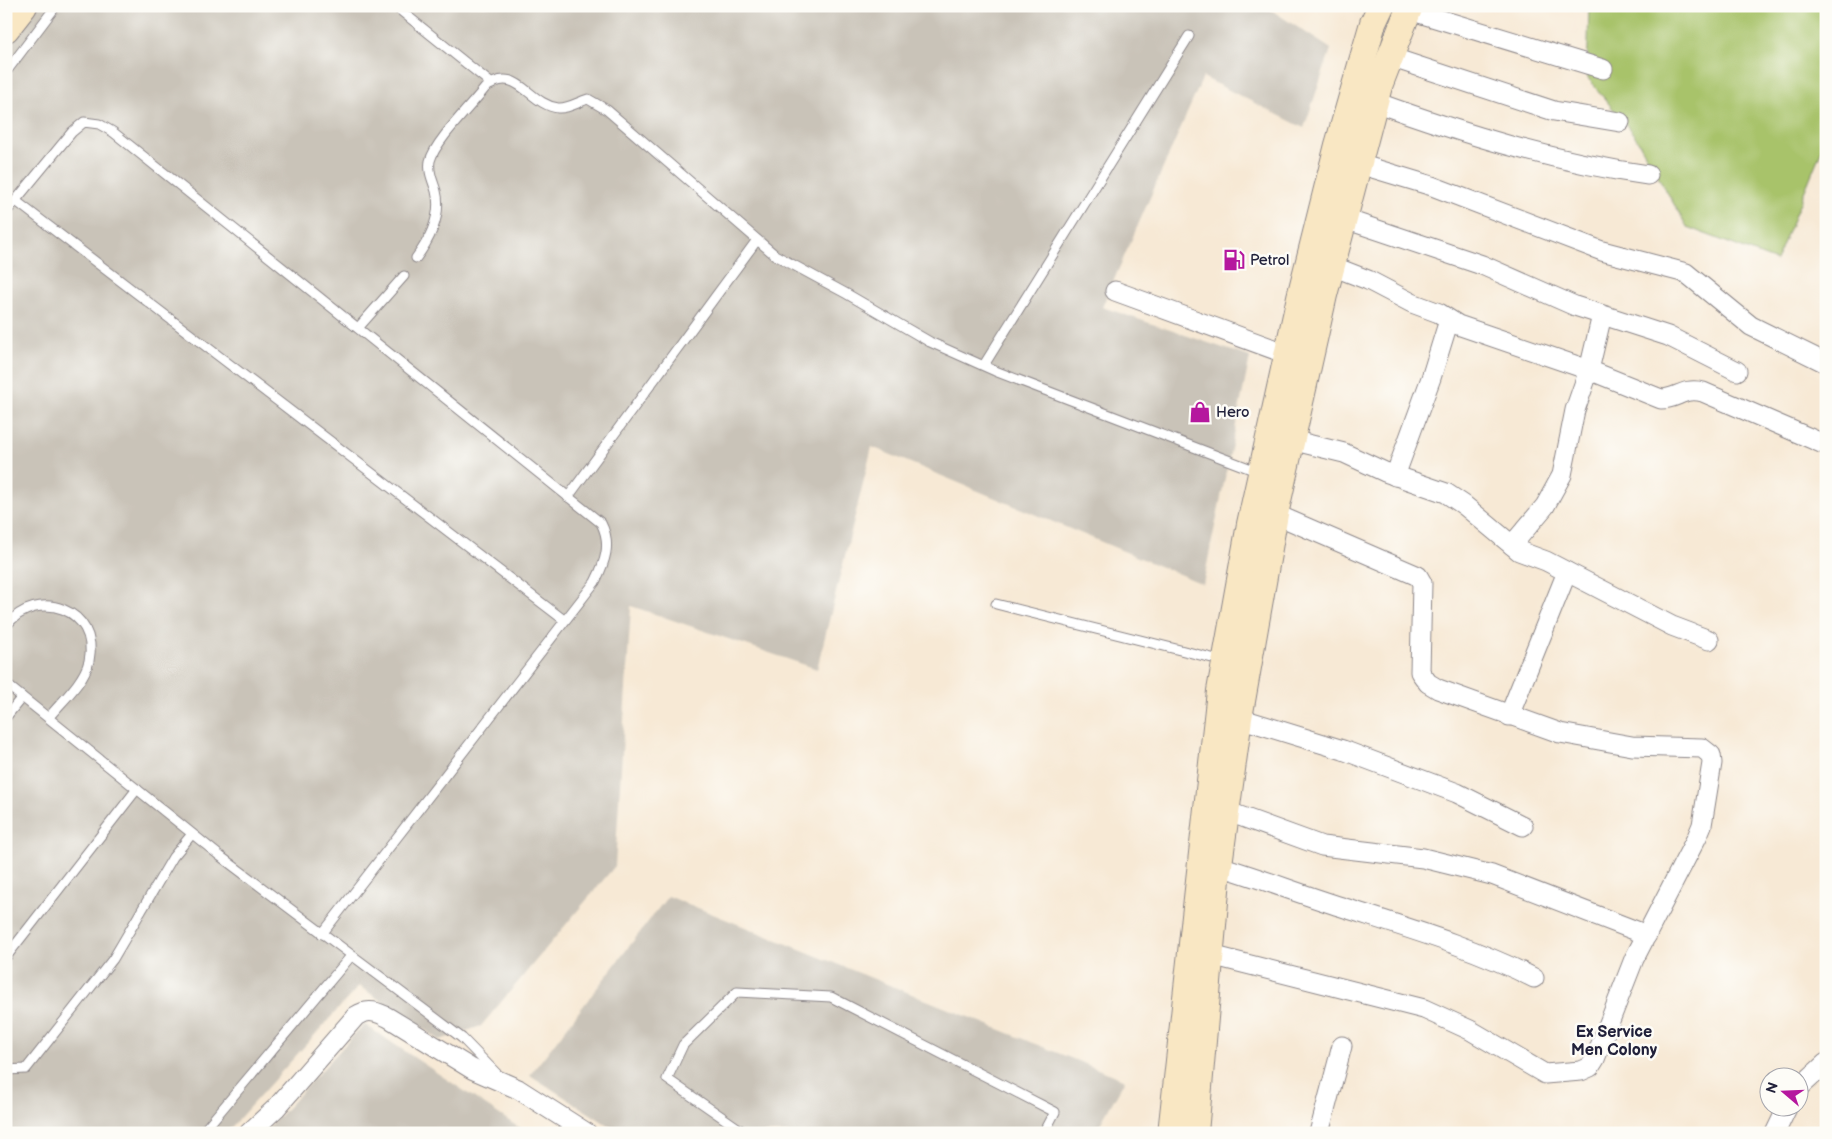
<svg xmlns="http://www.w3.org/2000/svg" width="1832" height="1139" font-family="'Balsamiq Sans',sans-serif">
<rect width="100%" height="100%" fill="#fdfcf7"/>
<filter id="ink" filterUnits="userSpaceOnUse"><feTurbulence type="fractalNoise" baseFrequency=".02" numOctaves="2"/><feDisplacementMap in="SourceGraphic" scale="10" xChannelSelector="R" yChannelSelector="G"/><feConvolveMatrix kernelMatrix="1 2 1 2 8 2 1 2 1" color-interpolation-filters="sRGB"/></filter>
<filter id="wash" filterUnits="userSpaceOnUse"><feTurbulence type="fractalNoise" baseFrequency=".0096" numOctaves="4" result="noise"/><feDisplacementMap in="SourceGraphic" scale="20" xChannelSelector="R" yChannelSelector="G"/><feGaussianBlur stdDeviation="1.12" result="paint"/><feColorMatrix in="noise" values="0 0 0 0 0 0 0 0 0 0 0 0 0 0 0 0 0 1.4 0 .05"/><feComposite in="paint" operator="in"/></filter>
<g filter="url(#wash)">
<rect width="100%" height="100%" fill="#f7e9d5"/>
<!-- industrial -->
<g fill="#c9c3b8">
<path d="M31,6H1265L1331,49L1304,128L1203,77L1102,307L1250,357L1203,584L872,447L817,669L631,606L615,866L481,1026L440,1040L359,986L226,1133H6V39Z"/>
<path d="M668,896L1125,1080L1095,1133H620L530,1075Z"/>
<path d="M364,1024L527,1133H264Z"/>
</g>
<!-- green -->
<path fill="#a8c36a" stroke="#657252" d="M1589,6H1826V139L1776,261L1687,227L1635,136L1587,77Z"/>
</g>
<g filter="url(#ink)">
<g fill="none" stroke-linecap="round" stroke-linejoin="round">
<!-- lane casing -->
<g stroke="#8c8688" stroke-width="11">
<g id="lane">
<path d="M395,6L492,84"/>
<path d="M6,72L56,6"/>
<path d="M16,201L564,620"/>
<path d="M6,212L72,132L84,122L99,124L113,132L601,523C612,544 605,562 595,582L322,934"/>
<path d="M416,258C430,239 442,214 436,191C433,181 428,172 430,161C435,141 471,106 485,88C517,63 528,104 558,108C568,109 578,102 588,99L607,110L775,255L847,294L930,342L995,371L1259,472"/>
<path d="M358,328L404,276"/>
<path d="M984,365L1189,36"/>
<path d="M568,497L757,240"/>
<path d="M996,604L1224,661"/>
<path d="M6,626C37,586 100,610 89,661C84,682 62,701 49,717"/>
<path d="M6,684L220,856L462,1038L497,1074"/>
<path d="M6,717L22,697"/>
<path d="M6,957L137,789"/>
<path d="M6,1070L26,1069L113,959L173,857L192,834"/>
<path d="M202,1133L351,956"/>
<path d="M745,1133L667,1079L683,1045L737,992L831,997L1055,1112L1044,1133"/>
</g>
</g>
<!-- street casing -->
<g stroke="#8c8688" stroke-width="21">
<g id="street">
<path d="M1409,10L1603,69"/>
<path d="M1390,57L1554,111L1620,122"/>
<path d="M1375,102C1464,134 1554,162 1648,175"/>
<path d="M1359,164L1432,186L1602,251L1686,273L1751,326L1826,363"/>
<path d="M1345,219L1482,265L1575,306L1668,336L1737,371"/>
<path d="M1332,266L1368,280L1412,303L1439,313L1458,325L1589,370L1661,399C1678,399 1683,387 1703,392L1826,445"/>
<path d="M1115,291L1287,354"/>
<path d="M1291,440L1344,453L1385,472L1446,493L1464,505L1519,551L1546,561L1672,626L1709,640"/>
<path d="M1395,476L1431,378L1449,320"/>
<path d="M1512,545L1545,506L1562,475L1575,410L1589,370L1602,315"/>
<path d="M1509,716L1567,572"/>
<path d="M1239,718L1343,750L1457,793L1523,826"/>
<path d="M1226,811L1322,846L1423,858L1492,875L1647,935"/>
<path d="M1219,866C1260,878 1300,894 1342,907C1407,928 1473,947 1534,978"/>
<path d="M1199,952L1424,1009L1470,1030L1545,1074L1581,1071L1590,1067L1595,1059L1634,959L1697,837L1702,825L1712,763L1711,755L1702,748L1632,746L1560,733L1438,689L1428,683L1420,672L1422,583L1418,576L1275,514"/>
<path d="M1800,1087L1826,1063"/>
<path d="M249,1133L276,1108L356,1016C368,1008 378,1012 389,1018L472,1069L518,1089L587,1133"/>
<path d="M1319,1133L1342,1046"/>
<path d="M1775,1133L1788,1106"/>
</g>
</g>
<!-- secondary casing -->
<g stroke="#8c8688" stroke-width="28">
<g id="secondary">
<path d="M6,29L24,6"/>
<path d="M1171,1133L1220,691L1250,524L1300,297L1338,145L1373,23L1381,6"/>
<path d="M1195,1133L1217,879L1239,718L1275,514L1324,295L1379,86L1410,6"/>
</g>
</g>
<!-- lane -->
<use href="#lane" stroke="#fff" stroke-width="9"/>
<!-- street -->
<use href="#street" stroke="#fff" stroke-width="19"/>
<!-- secondary -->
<use href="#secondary" stroke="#f9e7c3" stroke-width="26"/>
</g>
</g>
<!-- icons -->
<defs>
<g id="fuel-bare" transform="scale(1.725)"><path d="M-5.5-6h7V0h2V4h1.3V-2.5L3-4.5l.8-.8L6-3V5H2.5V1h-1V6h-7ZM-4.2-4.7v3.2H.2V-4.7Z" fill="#b5179e" stroke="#fdfcf7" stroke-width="2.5" paint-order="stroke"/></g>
<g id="shop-bare" transform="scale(1.725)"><path d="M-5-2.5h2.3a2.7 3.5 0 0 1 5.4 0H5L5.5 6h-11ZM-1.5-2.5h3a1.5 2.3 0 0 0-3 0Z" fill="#b5179e" stroke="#fdfcf7" stroke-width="2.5" paint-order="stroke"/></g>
</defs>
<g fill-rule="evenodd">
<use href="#fuel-bare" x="1234" y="260"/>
<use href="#shop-bare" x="1200" y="412"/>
</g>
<g text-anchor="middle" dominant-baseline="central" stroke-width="5" stroke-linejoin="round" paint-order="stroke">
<!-- poi labels -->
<g font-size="15" fill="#22223b" stroke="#fdfcf7" text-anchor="start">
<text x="1250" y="260">Petrol</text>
<text x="1216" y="412">Hero</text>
</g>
<!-- neighbourhood labels -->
<g font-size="16" font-weight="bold" fill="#22223b" stroke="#fdfcf7">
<text x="1614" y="1032">Ex Service<tspan x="1614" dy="18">Men Colony</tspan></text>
</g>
</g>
<!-- margin -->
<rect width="1832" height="1139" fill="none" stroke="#fdfcf7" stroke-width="25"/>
<!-- north arrow -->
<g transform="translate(1784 1092) rotate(289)"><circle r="24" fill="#fdfcf7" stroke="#a5a5ac"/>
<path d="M0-4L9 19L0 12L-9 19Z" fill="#b5179e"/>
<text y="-8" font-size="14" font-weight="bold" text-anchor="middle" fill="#22223b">N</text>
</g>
</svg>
